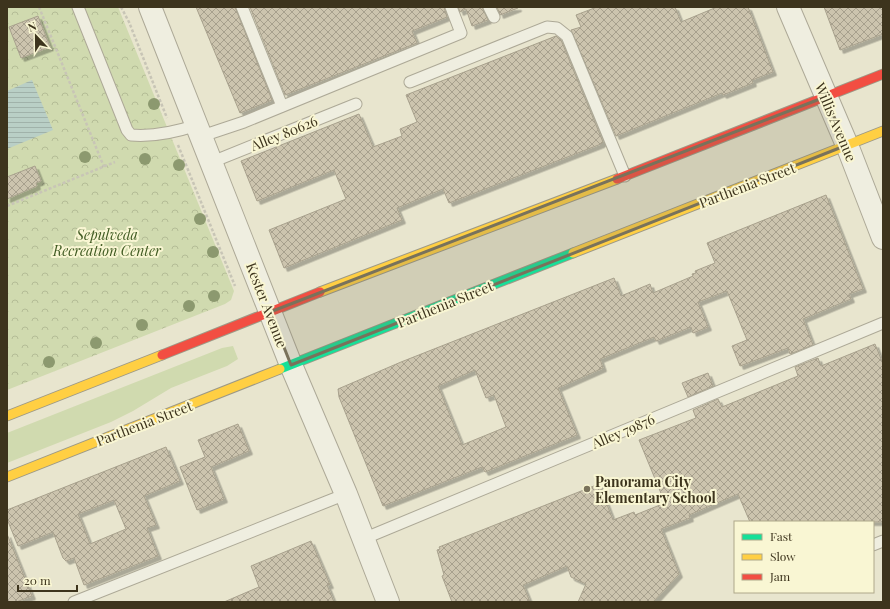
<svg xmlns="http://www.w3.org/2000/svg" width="890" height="609" font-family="'Playfair Display',serif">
<defs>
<pattern id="park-crowns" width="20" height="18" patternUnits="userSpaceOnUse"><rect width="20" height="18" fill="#d0daaf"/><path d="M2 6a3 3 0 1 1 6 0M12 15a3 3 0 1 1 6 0" fill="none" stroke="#b4bc96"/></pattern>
<pattern id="water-rules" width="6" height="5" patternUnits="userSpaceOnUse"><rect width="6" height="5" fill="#b9cfc6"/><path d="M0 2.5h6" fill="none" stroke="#a0b2aa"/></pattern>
<pattern id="building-cross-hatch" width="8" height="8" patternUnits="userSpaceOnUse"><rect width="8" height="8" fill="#ccc4ae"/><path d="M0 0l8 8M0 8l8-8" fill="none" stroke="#a7a08d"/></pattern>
<filter id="shadow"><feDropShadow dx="3.5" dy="3.5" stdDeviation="0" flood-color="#0004"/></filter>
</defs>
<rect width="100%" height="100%" fill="#e8e5ce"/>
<!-- grass -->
<path fill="#d0daaf" d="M233,346L238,359L227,366L171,388L133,411L111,422L7,463V433L222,348Z"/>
<!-- park -->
<path fill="url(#park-crowns)" d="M7,7H118L234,291L231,300L225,304L7,390Z"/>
<!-- water -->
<path fill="url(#water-rules)" d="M32,80L53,130L7,149V91Z"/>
<!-- building -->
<g fill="url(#building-cross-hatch)" stroke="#a8a18d" fill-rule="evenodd" filter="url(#shadow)">
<path d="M196,7H235L272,100L240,113Z"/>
<path d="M250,7H444L447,17L412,31L417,43L285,95Z"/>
<path d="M458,7H482L488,20L472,26L466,9L460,12Z"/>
<path d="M497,7H518V8L500,15Z"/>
<path d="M597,7H675L681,22L717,7H748L773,72L752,80L753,83L723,95L722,93L616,136L571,30L581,27L576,15Z"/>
<path d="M824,7H883V34L840,50Z"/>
<path d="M38,16L50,47L21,58L9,27Z"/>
<path d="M556,36L561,40L603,142L601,144L449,203L443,189L397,208L402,220L284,268L269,230L346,199L334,170L257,201L241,161L359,114L373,147L402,136L400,129L417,122L406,95Z"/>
<path d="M35,166L41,181L36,183L37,186L7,199V177Z"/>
<path d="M826,195L863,289L849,294L851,299L803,319L813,345L790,354L788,348L740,366L732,346L747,340L727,291L698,302L708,327L693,333L691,327L656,341L654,337L600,359L603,368L558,388L577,435L485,472L482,467L383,506L339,397L338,389L401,362L614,278L621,296L650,284L653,293L693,276L692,274L696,273L695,271L715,263L707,243ZM475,370L486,398L494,395L506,427L462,445L438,386Z"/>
<path d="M875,344L883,364V522H750L738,494L689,515L690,518L661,529L679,574L653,602H578L586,584L571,577L567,566L523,585L530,602H452L442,576L444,575L437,550L440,549L439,547L599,484L613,520L634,512L635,515L665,503L639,440L696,418L693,410L718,399L722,407L798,376L795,367L818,358L821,366Z"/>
<path d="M708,373L713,386L688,397L682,383Z"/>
<path d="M238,424L249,451L211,467L224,499L197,510L180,467L205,457L198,440Z"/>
<path d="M166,447L180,481L144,496L156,525L147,528L158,556L84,585L74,558L66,561L63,558L53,532L18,546L7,519V510ZM114,500L126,529L90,544L78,514Z"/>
<path d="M7,534L32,596L16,602H7Z"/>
<path d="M311,541L330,585H327L334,602H224L259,587L251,566Z"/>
</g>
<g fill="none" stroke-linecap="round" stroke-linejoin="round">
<!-- lane casing -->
<g stroke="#ada997" stroke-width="13">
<g id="lane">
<path d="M78,7L127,130L131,135C154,137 176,132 197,125"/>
<path d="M242,7L282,106"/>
<path d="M489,7L494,17"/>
<path d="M410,82L547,27L557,28L567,36L625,176"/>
<path d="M202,136L244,122L461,33L451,7"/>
<path d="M212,162L356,104"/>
<path d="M363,539L883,323"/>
<path d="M873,545L883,541"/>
<path d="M74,602L346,494"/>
</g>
</g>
<!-- street casing -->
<g stroke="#ada997" stroke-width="24">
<g id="street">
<path d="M150,7L291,365L346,494L388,602"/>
<path d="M788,7L847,145L883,238"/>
</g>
</g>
<!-- fast casing -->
<g stroke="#9d9986" stroke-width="11">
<path id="fast" d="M280,369L573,253"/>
</g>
<!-- slow casing -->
<g stroke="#9d9986" stroke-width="11">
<g id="slow">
<path d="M573,253L883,131"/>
<path d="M320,292L617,179"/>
<path d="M7,416L162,355"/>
<path d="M7,477L280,369"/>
</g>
</g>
<!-- jam casing -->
<g stroke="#9d9986" stroke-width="11">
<g id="jam">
<path d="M617,179L883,74"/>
<path d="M162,355L320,292"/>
</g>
</g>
<!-- path -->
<g stroke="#c8c5b6" stroke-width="2.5" stroke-dasharray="3 2" stroke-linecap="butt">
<path d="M39,7L104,167"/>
<path d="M121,7L129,22L167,118"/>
<path d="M178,145L235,286"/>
<path d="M7,206L115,162"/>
</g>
<!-- lane -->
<use href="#lane" stroke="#efeee0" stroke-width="11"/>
<!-- street -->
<use href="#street" stroke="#efeee0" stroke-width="22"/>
<!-- fast -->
<use href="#fast" stroke="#16e098" stroke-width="9"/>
<!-- slow -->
<use href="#slow" stroke="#ffcf43" stroke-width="9"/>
<!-- jam -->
<use href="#jam" stroke="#f24e42" stroke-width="9"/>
</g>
<!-- trees -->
<g fill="#8c996f">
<circle cx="154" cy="104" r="6"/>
<circle cx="85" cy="157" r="6"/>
<circle cx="145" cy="159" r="6"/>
<circle cx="179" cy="165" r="6"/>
<circle cx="200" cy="219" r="6"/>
<circle cx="213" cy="252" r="6"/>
<circle cx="214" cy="296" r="6"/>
<circle cx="189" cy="306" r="6"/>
<circle cx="142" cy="325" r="6"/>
<circle cx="96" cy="343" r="6"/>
<circle cx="49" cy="362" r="6"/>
</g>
<!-- marked area -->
<path fill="#79725b" fill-opacity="0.2" stroke="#79725b" stroke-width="3" stroke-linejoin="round" d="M825,97L847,145L291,365L270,312Z"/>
<!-- markers -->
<circle fill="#79725b" stroke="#f9f6d3" stroke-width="1.5" cx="587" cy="489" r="4"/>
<g text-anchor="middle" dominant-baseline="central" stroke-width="4" stroke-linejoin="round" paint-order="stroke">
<!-- street labels -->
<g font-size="14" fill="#3d341d" stroke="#f9f6d3">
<text transform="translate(836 122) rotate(67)">Willis Avenue</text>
<text transform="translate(284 133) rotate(-22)">Alley 80626</text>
<text transform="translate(747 185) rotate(-21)">Parthenia Street</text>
<text transform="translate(445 304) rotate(-22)">Parthenia Street</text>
<text transform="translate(267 305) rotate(69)">Kester Avenue</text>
<text transform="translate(144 423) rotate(-21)">Parthenia Street</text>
<text transform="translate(623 431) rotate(-23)">Alley 79876</text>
</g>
<!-- park labels -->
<g font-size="14" font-style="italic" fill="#405b22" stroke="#f9f6d3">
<text x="107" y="234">Sepulveda<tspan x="107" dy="16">Recreation Center</tspan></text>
</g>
<!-- poi labels -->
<g font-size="14" font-weight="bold" fill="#3d341d" stroke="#f9f6d3" text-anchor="start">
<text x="595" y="481">Panorama City<tspan x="595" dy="16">Elementary School</tspan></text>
</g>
</g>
<!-- border -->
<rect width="890" height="609" fill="none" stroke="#3d341d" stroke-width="16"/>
<!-- legend -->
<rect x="734" y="521" width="140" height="72" fill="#f9f6d3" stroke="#aea88a"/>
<rect x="742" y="534" width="20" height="6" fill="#16e098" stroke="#aea88a"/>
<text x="770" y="541" font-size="12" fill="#3d341d">Fast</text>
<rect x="742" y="554" width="20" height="6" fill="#ffcf43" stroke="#aea88a"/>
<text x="770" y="561" font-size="12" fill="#3d341d">Slow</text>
<rect x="742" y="574" width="20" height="6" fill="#f24e42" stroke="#aea88a"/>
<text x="770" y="581" font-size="12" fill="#3d341d">Jam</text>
<!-- north arrow -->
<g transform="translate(36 36) rotate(338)" stroke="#f9f6d3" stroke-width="3" paint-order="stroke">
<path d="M0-3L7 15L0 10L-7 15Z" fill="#3d341d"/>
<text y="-6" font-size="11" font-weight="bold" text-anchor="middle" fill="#3d341d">N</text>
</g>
<!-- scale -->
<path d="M18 585v6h59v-6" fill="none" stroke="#3d341d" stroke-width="2"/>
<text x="24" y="585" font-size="12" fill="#3d341d" stroke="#f9f6d3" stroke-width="3" paint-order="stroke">20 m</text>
</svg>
